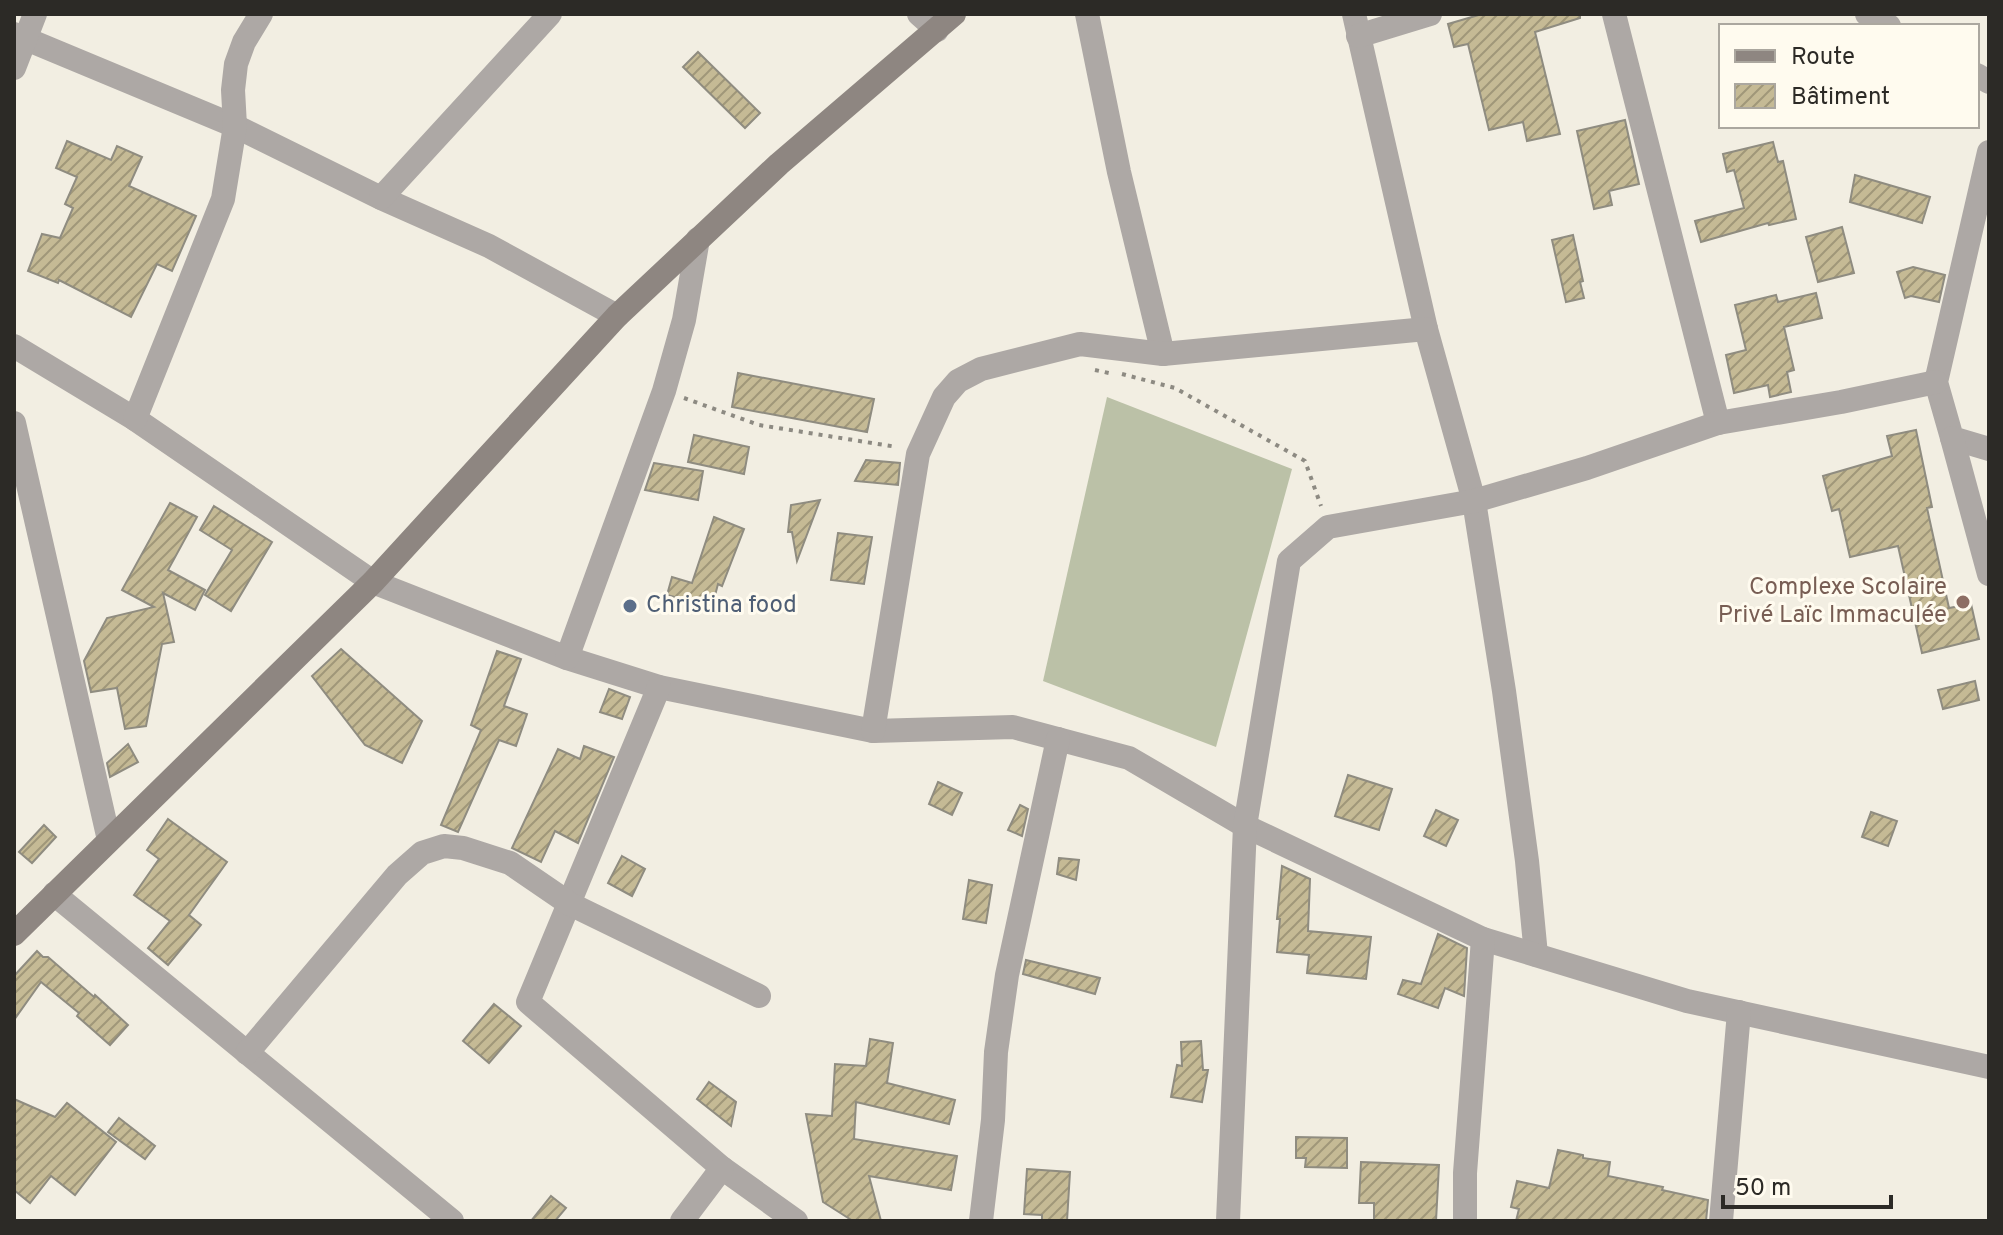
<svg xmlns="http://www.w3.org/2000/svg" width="2003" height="1235" font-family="Overpass,sans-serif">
<defs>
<pattern id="building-hatch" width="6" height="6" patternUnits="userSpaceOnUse" patternTransform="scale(2)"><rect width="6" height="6" fill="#c5ba95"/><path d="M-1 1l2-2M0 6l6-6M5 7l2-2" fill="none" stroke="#a09779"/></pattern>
</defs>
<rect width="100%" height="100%" fill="#f2eee2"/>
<!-- grass -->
<path fill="#bbc1a7" d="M1107,397L1292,469L1216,747L1043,681Z"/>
<!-- building -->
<g fill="url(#building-hatch)" stroke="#8f8c80" stroke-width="2">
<path d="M1482,14H1580V18L1535,32L1560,134L1527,141L1523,122L1489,130L1468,44L1454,47L1448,24Z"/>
<path d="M698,52L760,113L745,128L683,67Z"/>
<path d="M1625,120L1639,184L1609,191L1612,205L1594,209L1577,131Z"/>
<path d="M67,141L111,160L117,146L142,157L129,186L196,216L172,271L157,264L131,317L59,280L58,283L28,271L42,234L60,238L73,208L65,204L77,177L56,168Z"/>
<path d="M1773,142L1778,162L1783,161L1796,219L1769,225L1768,223L1701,242L1695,221L1744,208L1734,170L1727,172L1723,154Z"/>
<path d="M1855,175L1930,197L1922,223L1850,202Z"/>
<path d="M1842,227L1854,273L1818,282L1806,237Z"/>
<path d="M1573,235L1583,281L1580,282L1584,298L1566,302L1552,240Z"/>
<path d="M1913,267L1945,275L1939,302L1911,296L1905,298L1897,272Z"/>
<path d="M1816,293L1822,318L1784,327L1794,370L1787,372L1791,392L1770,397L1768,385L1734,393L1726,355L1746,350L1735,305L1776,295L1778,302Z"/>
<path d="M738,373L874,399L867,432L732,407Z"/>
<path d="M1916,430L1932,507L1927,508L1949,608L1971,604L1979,639L1922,653L1898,546L1850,557L1839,509L1832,511L1823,476L1892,456L1887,436Z"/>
<path d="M694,435L749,447L744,474L688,462Z"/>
<path d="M866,460L900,463L898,485L855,481Z"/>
<path d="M654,463L703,471L698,500L645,490Z"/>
<path d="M820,500L797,561L792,532H788L791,505Z"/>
<path d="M170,503L197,517L168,570L205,590L195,610L163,593L174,642L162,644L146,726L125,729L117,688L91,692L84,661L107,618L154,607L122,590Z"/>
<path d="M214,506L272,542L231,611L205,595L232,550L200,530Z"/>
<path d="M714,517L744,529L722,586L718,584L712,607L667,595L672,577L692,583Z"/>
<path d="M838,533L872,537L864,584L831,580Z"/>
<path d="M341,649L422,721L402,763L365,745L312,676Z"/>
<path d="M497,651L521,659L504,706L527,714L516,746L499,740L458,832L441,825L481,730L471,725Z"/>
<path d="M1975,681L1979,700L1943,709L1938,690Z"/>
<path d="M609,689L630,697L622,719L600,712Z"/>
<path d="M128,744L138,762L110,777L107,763Z"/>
<path d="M584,746L614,757L578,843L555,831L541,862L512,848L558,749L580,759Z"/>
<path d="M1348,775L1392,789L1379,830L1335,816Z"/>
<path d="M938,782L962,793L952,815L929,804Z"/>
<path d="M1020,805L1028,809L1022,836L1008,830Z"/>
<path d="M1436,810L1458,820L1446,846L1424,836Z"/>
<path d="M1871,812L1897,821L1888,846L1862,837Z"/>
<path d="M168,819L227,862L189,915L201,925L168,965L148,948L170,921L134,895L159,859L147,850Z"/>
<path d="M44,825L56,837L32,863L19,852Z"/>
<path d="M622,856L645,869L632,896L608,883Z"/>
<path d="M1059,858L1079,860L1076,880L1057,874Z"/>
<path d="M1282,866L1310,879L1308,931L1371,937L1366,979L1307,973L1309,955L1277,952L1280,919H1277Z"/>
<path d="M969,880L992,885L986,923L963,919Z"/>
<path d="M1438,934L1467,948L1464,996L1445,988L1438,1008L1398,994L1403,980L1421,984Z"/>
<path d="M37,951L43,957H48L94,997L95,995L128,1025L110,1045L77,1016L79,1013L41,982L14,1020V976Z"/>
<path d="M1026,960L1100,978L1095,994L1023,974Z"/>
<path d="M494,1004L521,1026L489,1063L463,1041Z"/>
<path d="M870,1039L893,1043L887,1083L955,1100L949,1124L856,1102L854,1139L957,1156L951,1190L869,1176L881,1221H853L823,1202L806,1114L832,1116L835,1064L866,1066Z"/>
<path d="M1201,1041L1203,1070H1208L1202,1102L1171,1097L1177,1065L1182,1066L1181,1042Z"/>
<path d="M709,1082L736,1102L731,1126L697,1099Z"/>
<path d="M14,1099L55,1117L67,1103L116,1142L75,1195L51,1176L30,1203L14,1190Z"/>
<path d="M119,1118L155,1146L145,1159L108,1132Z"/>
<path d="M1296,1137L1347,1138V1168L1305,1167L1306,1158H1296Z"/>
<path d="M1558,1150L1583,1155V1158L1610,1162L1608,1176L1663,1187L1662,1190L1708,1200L1706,1221H1516L1519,1209L1511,1207L1517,1181L1549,1188Z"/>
<path d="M1361,1162L1439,1165L1436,1221L1374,1220V1203H1359Z"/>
<path d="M1027,1169L1070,1172L1067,1221H1042V1215L1024,1214Z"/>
<path d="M551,1196L566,1208L555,1221H531Z"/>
</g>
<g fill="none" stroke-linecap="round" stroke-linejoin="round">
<!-- path -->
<g stroke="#8d8a82" stroke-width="4" stroke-dasharray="4 6" stroke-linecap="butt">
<path d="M1095,370L1113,374"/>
<path d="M1122,374L1175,388L1305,461L1321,506"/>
<path d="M684,398L759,425L897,447"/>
</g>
<!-- street -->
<g stroke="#ada8a5" stroke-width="24">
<path d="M919,14L937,30"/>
<path d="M1087,14L1119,172L1163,354"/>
<path d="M1354,14L1426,329L1474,501L1504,691L1527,861L1536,955"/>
<path d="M1614,14L1718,423"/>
<path d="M1867,14L1889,26"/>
<path d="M14,34L235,126L381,198L489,246L617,316"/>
<path d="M1358,36L1430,14"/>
<path d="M14,68L35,14"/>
<path d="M1977,75L1989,82"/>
<path d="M1989,152L1936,382L1952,438L1989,449"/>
<path d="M381,198L550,14"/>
<path d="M14,346L135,419L373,582L567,658L659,687L873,731L1013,727L1129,758L1245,826L1483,939L1687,1001L1989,1067"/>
<path d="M135,419L223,199L235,126L233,90L236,64L244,42L261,14"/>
<path d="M14,423L109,840"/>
<path d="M1952,438L1989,574"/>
<path d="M567,658L664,391L684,320L698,239"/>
<path d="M659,687L528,1002L722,1168L796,1221"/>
<path d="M873,731L918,454L944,397L958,381L981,369L1080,344L1163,354L1426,329"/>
<path d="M54,894L452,1221"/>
<path d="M247,1053L397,875L422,853L444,846L463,848L510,863L570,904L759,996"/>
<path d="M682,1221L722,1168"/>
<path d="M981,1221L993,1120L996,1052L1007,975L1058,739"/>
<path d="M1228,1221L1245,826L1289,561L1328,527L1474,501L1587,468L1718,423L1841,402L1936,382"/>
<path d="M1465,1221V1173L1483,939"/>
<path d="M1721,1221L1739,1012"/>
</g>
<!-- secondary -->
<path stroke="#8e8681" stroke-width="24" d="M14,934L373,582L617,316L779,164L954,14"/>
</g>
<!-- markers -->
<circle fill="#8d6e63" stroke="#fffbef" stroke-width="3" cx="1963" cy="602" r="8"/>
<circle fill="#5c6f8a" stroke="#fffbef" stroke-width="3" cx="630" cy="606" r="8"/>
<g text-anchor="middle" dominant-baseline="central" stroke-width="6" stroke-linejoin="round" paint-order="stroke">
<!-- education labels -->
<g font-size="24" fill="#785e54" stroke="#fffbef" text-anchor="end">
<text x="1947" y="588">Complexe Scolaire<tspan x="1947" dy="28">Privé Laïc Immaculée</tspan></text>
</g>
<!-- service labels -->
<g font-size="24" fill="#4e5e75" stroke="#fffbef" text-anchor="start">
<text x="646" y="606">Christina food</text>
</g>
</g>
<!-- border -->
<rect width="2003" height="1235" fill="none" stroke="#2c2a26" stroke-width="32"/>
<!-- legend -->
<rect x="1719" y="24" width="260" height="104" fill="#fffbef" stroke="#aba79f" stroke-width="2"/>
<rect x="1735" y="50" width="40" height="12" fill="#8e8681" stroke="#aba79f" stroke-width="2"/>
<text x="1791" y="64" font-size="24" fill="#2c2a26">Route</text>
<rect x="1735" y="84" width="40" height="24" fill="url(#building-hatch)" stroke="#aba79f" stroke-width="2"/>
<text x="1791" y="104" font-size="24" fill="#2c2a26">Bâtiment</text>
<!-- scale -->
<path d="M1723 1195v12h168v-12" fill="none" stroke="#2c2a26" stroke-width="4"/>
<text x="1735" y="1195" font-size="24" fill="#2c2a26" stroke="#fffbef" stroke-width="6" paint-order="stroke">50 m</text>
</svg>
